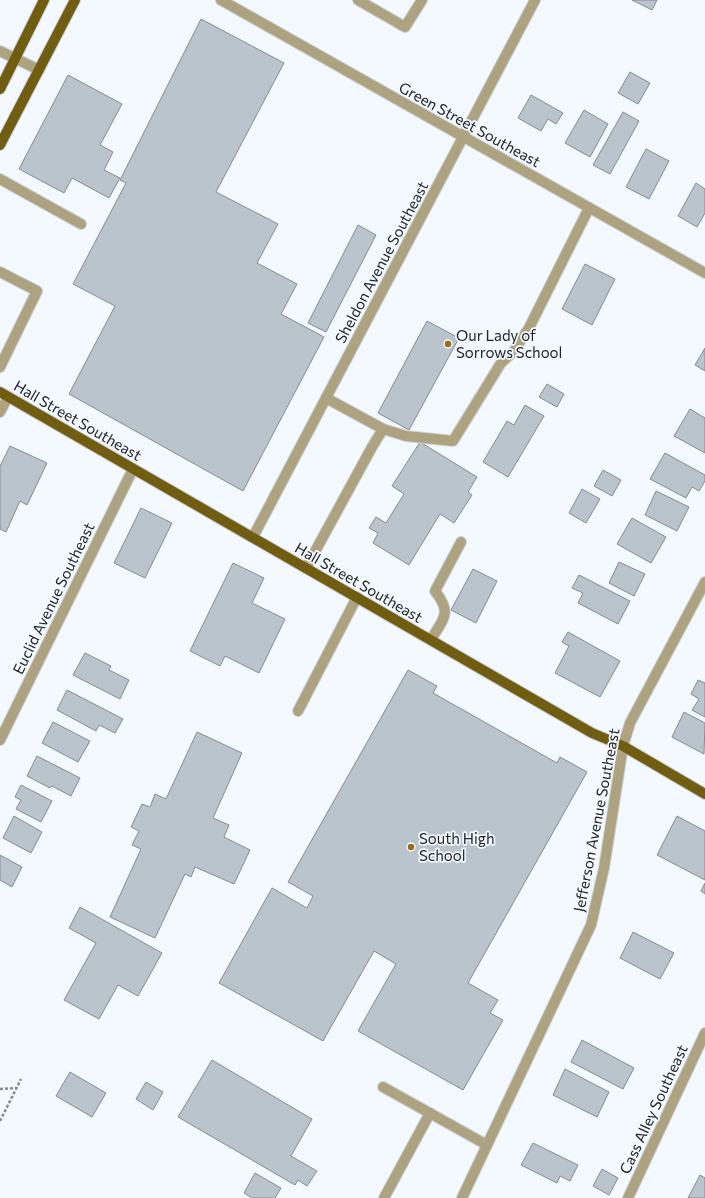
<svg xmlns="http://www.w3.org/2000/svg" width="705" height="1198" font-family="Commissioner,sans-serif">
<rect width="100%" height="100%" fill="#f3f9ff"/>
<!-- building -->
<g fill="#bac4cd" stroke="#838c94">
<path d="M632,0H657L652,10Z"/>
<path d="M201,19L284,63L216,192L278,224L257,263L297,284L281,314L324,337L243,491L69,394L115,306L73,284L126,183L120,180Z"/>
<path d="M630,72L650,83L638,104L618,93Z"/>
<path d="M68,75L122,104L100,145L113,152L104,170L120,178L109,198L72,178L64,193L19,169Z"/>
<path d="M531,95L563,113L556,124L548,119L541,131L518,118Z"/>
<path d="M584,110L608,124L590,157L565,143Z"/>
<path d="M623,112L639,121L610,174L593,165Z"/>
<path d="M646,149L669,161L649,199L626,187Z"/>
<path d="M696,183L705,189V213L697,227L678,216Z"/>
<path d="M358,225L376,235L326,332L308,323Z"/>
<path d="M585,264L615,279L592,325L562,309Z"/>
<path d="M427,321L459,338L409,430L378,413Z"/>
<path d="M705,348V371L695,365Z"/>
<path d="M547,384L564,394L557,407L539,397Z"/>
<path d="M525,405L544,416L508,477L483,462L507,421L514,425Z"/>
<path d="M690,409L705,418V453L674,436Z"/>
<path d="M420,442L477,477L468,492L472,495L454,523L440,514L409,565L373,543L378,533L369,528L376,517L386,523L404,494L392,486Z"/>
<path d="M10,446L47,463L27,505L20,501L6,532L0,529V466Z"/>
<path d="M665,453L705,475V481L699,491L692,487L686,498L650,479Z"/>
<path d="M603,470L621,480L612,496L594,486Z"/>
<path d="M582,489L600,499L586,523L569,513Z"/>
<path d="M656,491L689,507L677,531L645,515Z"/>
<path d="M141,508L172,523L145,578L114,563Z"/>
<path d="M632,518L666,537L651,563L617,544Z"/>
<path d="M619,562L645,574L634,596L609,583Z"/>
<path d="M233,563L264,578L252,603L285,619L259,673L225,656L220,666L190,651Z"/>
<path d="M473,569L497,581L476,623L451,610Z"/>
<path d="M579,575L630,601L618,624L578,603L583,593L572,588Z"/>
<path d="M568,632L620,661L600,697L555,673L569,646L562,642Z"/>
<path d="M85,653L111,666L109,670L129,680L120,699L73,675Z"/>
<path d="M408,670L437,686L433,693L557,763L560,757L587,772L468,983L498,1000L490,1013L503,1020L463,1090L358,1031L396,964L374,951L323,1041L219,983L272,888L307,908L313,896L288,882Z"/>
<path d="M698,680L705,683V717L692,710L699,699L691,694Z"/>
<path d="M67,690L123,719L115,733L99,725L96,731L57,710Z"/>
<path d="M684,712L705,723L704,754L672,737Z"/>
<path d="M53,722L90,741L78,762L42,743Z"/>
<path d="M197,732L242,753L213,818L229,825L224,837L250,850L234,884L195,867L191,877L185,874L155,938L110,917L141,849L132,845L139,831L131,827L142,804L150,807L155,794L166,799Z"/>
<path d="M37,756L80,778L71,796L52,786L50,788L27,776Z"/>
<path d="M21,785L52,801L41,822L16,809L21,800L15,797Z"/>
<path d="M14,816L42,832L31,853L3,838Z"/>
<path d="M677,816L705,831V880L657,855Z"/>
<path d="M0,855L22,867L12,887L0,880Z"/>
<path d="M705,883V894L701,891Z"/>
<path d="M80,907L162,953L138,996L118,985L99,1019L64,1000L96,943L69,928Z"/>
<path d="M633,932L674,953L660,979L620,958Z"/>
<path d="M582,1040L634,1068L623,1089L571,1062Z"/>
<path d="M212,1060L312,1119L291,1156L317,1171L307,1186L298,1180L295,1185L178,1117Z"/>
<path d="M565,1069L609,1092L597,1117L553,1095Z"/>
<path d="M70,1072L106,1093L92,1117L56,1096Z"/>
<path d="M146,1082L163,1092L153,1110L136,1099Z"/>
<path d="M533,1143L578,1165L570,1181L560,1176L557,1183L521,1165Z"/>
<path d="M602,1169L618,1178L609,1195L593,1186Z"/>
<path d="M255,1173L281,1188L275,1198H252L244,1193Z"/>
<path d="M700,1175L705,1178V1198H688Z"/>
</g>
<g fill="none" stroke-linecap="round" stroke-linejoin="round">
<!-- minor casing -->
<g stroke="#cdd3d8" stroke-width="12">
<g id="minor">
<path d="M221,0L705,273"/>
<path d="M358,0L405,27L422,0"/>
<path d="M0,51L39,70"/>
<path d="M0,179L81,224"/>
<path d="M0,272L37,291L0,367"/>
<path d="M326,398L383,429"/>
<path d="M0,412L8,397"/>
<path d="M253,537L535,0"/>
<path d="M306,568L372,447L383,429L406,436L453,441L501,363L514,351L529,328L589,208"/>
<path d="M431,640C443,618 453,614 435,591L461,542"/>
<path d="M298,711L357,597"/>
<path d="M0,740L133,469"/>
<path d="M383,1087L487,1145"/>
<path d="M384,1198L430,1113"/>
<path d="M462,1198L591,925L604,868L623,746L630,723L705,582"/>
<path d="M628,1198L705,1033"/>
</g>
</g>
<!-- major casing -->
<g stroke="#cdd3d8" stroke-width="12">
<g id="major">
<path d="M0,89L44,0"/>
<path d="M0,145L75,0"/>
<path d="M0,392L592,733L623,746L705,794"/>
</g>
</g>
<!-- path -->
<g stroke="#878c90" stroke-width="2.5" stroke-dasharray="3 2" stroke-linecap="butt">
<path d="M0,1089L16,1088"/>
<path d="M0,1121L21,1079"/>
</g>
<!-- minor -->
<use href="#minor" stroke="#aea381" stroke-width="10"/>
<!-- major -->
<use href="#major" stroke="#705d11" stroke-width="10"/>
</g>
<!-- markers -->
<g fill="#9b6e1e" stroke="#f3f9ff" stroke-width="1.5">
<circle cx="448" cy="344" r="4"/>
<circle cx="411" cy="847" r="4"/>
</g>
<g text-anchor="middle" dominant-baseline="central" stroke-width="3.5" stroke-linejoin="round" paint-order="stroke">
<!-- street labels -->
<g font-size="15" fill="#212528" stroke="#f3f9ff">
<text transform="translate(470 124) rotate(29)">Green Street Southeast</text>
<text transform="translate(381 262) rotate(-62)">Sheldon Avenue Southeast</text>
<text transform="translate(78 420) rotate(30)">Hall Street Southeast</text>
<text transform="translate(359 582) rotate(30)">Hall Street Southeast</text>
<text transform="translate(53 598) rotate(-64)">Euclid Avenue Southeast</text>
<text transform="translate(596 820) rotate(-79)">Jefferson Avenue Southeast</text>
<text transform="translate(653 1109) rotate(-65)">Cass Alley Southeast</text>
</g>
<!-- poi labels -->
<g font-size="15" fill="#212528" stroke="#f3f9ff" text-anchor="start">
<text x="456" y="335">Our Lady of<tspan x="456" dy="17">Sorrows School</tspan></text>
<text x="419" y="838">South High<tspan x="419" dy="17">School</tspan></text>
</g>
</g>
</svg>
